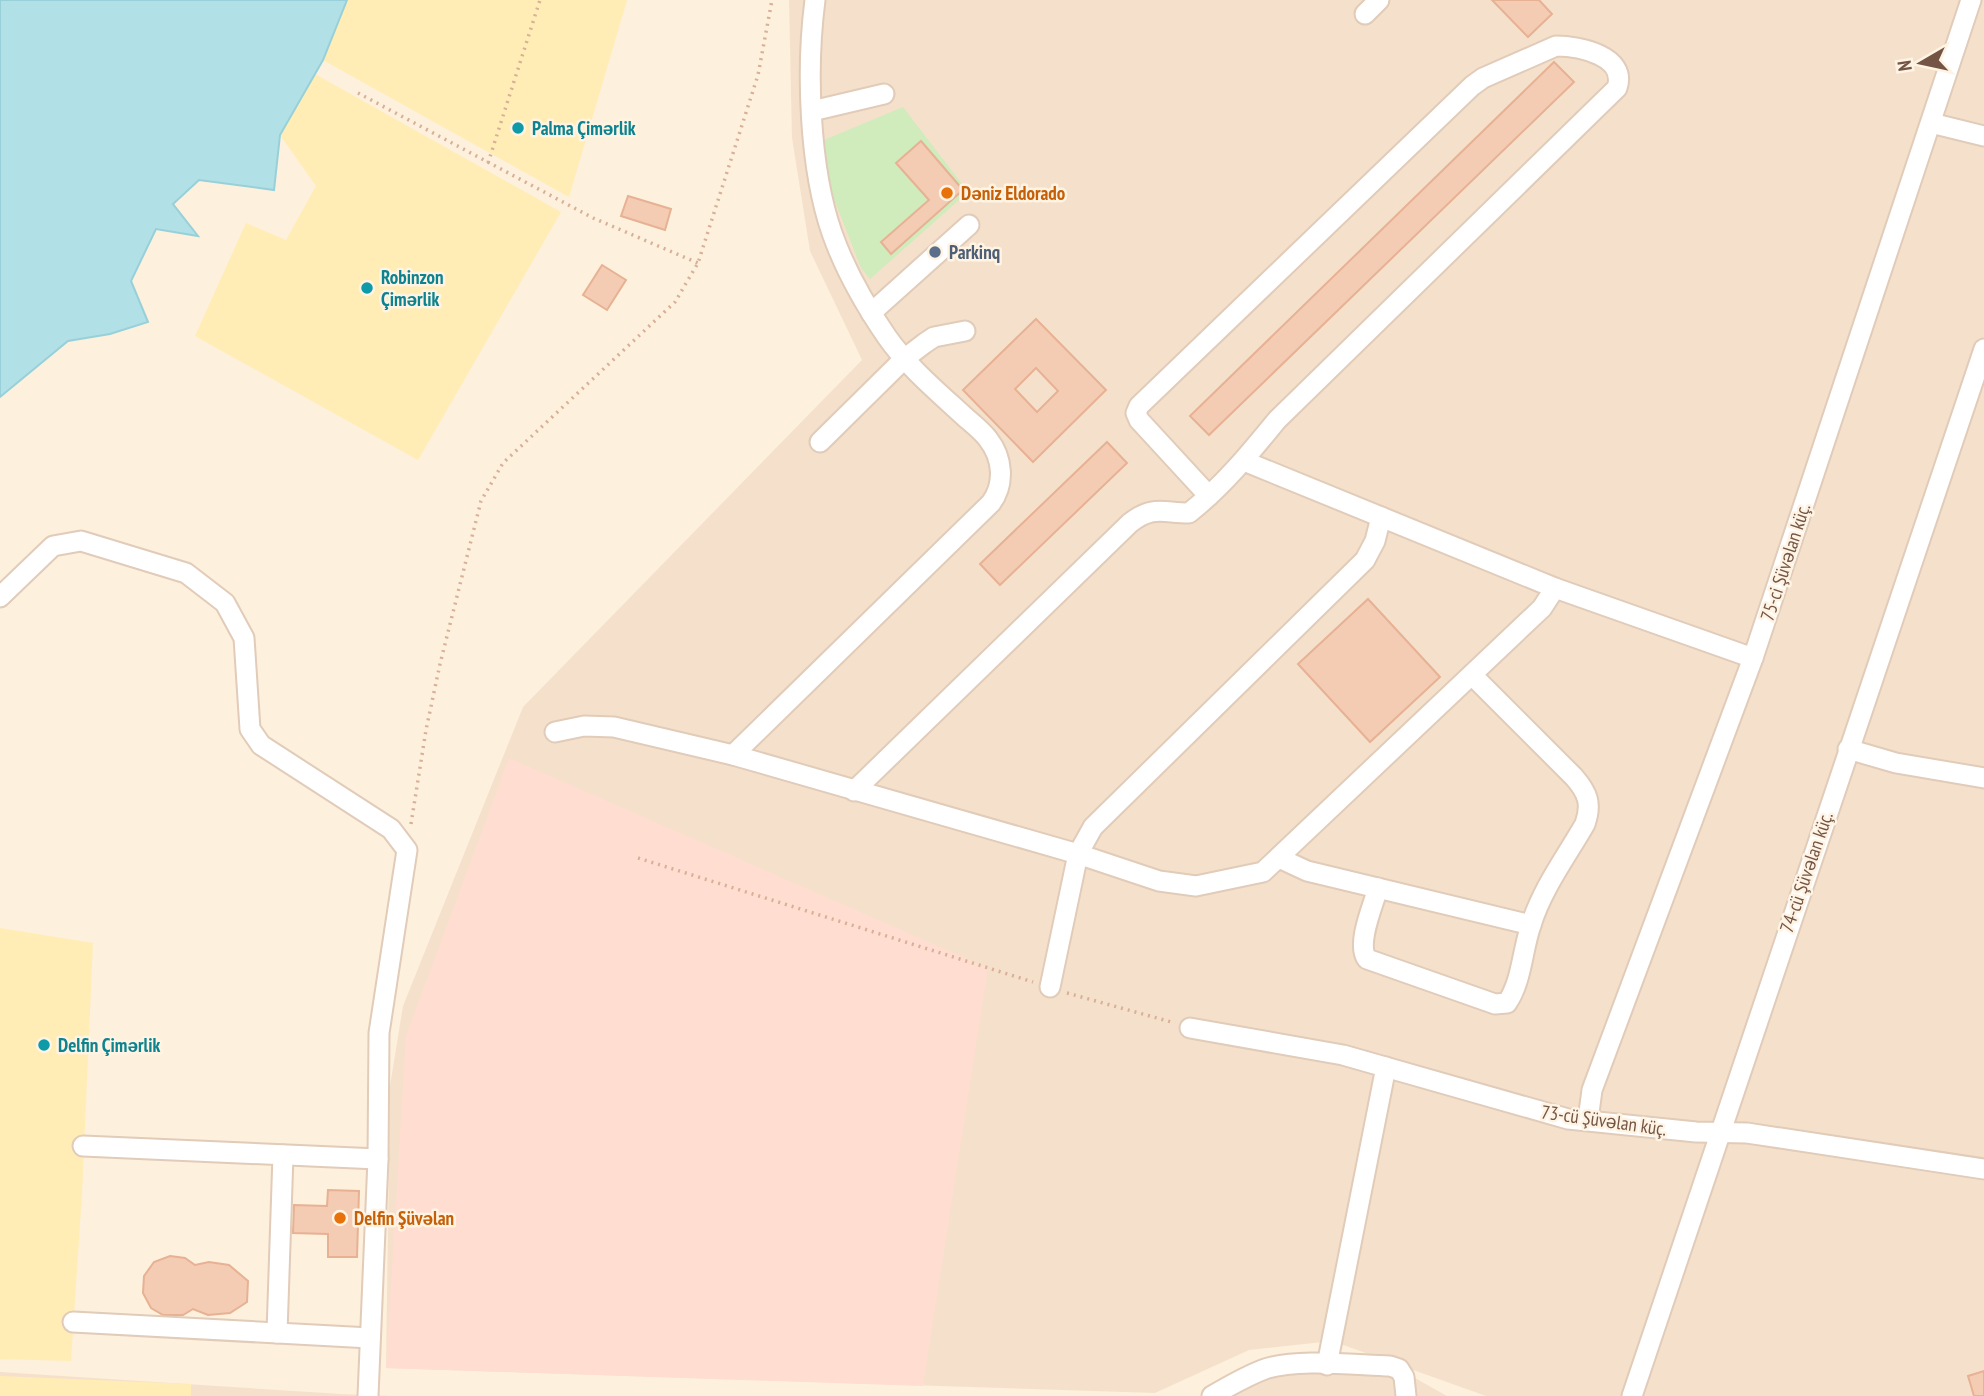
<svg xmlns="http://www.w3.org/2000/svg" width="1984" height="1396" font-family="'PT Sans Narrow',sans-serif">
<rect width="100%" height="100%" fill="#fdf0dd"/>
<!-- residential -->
<g fill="#f5e1cb">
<path d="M789,0H1984V1396H1486L1332,1341L1249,1350L1155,1393L386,1368L390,1086L403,1006L523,707L862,360L810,251L792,138Z"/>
<path d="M1267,1369H1399L1447,1396H1215Z"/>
<path d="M0,1372L341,1394L391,1396H0Z"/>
</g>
<!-- commercial -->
<path fill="#ffddd0" d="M509,758L988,968L923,1386L386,1368L406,1036Z"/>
<!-- green -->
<path fill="#d0ebbc" d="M903,107L968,192L870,279L861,268L827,181L824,140Z"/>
<!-- sand -->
<g fill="#ffedb5">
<path d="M347,0H627L569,197L323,60Z"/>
<path d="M315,74L561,212L418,460L195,336L246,223L286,240L316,186L280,135Z"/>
<path d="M0,928L93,943L82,1194L71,1361L0,1359Z"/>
<path d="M0,1376L191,1384V1396H0Z"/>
</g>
<!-- water -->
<path fill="#b2e0e7" stroke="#97d0d9" stroke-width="2" d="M0,0H347L323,60L280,135L274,190L199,180L173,204L198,236L156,229L131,281L148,322L110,334L68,341L0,397Z"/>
<!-- building -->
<g fill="#f4ccb4" stroke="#e7b193" stroke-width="2" fill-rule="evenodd">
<path d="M1492,0H1539L1552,14L1528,37Z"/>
<path d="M1554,62L1574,82L1209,435L1190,416Z"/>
<path d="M921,141L963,190L891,254L881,242L929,200L896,163Z"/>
<path d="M628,196L671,209L665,230L621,216Z"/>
<path d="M602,265L626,280L607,310L583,295Z"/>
<path d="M1036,319L1106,390L1033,462L963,390ZM1036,368L1058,391L1037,412L1015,389Z"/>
<path d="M1107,442L1127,463L1000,585L980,564Z"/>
<path d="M1368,599L1440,677L1370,742L1298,664Z"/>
<path d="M328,1190L359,1191L357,1257H328V1234L293,1233L294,1205L327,1206Z"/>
<path d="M170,1256L185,1258L195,1265L209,1262L229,1265L248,1281L247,1302L230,1313L208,1315L193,1309L183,1315H163L151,1308L143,1293L144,1276L154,1262Z"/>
<path d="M1984,1371V1396H1974L1968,1376Z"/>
</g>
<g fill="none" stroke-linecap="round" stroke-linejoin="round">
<!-- minor casing -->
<g stroke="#e1cbb9" stroke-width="23">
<g id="minor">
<path d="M1365,14L1379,0"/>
<path d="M812,111L884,94"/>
<path d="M1931,123L1984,136"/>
<path d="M871,313L969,225"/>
<path d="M820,442L904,359L925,343L934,337L965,331"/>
<path d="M1244,461L1555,588L1753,658"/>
<path d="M0,597L53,546L81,541L186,573L225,603L244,638L250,729L261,745L391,829L407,850L379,1033L378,1159L368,1396"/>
<path d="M555,732L584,726L614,727L733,755L1078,854L1159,881L1196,886L1263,872L1542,608L1555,588"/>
<path d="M1848,749L1896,763L1984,778"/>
<path d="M733,755L991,503C1005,484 1003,458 988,439C982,431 973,424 965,417C938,392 908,367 887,337C865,305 845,270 832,233C809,167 806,69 815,0"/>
<path d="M854,791L1130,523C1153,505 1163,513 1189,513C1223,486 1250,453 1277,420L1617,88C1628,56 1579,46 1556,46L1483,78L1472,86L1139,406L1136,413L1139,420L1209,496"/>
<path d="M1279,858L1307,871L1531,925"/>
<path d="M1378,888C1373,906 1356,944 1367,959L1495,1004L1507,1003C1522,981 1522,951 1531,925C1542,889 1566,857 1585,824C1592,804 1588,793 1574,777L1472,675"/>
<path d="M1050,987L1078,854L1093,827L1365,560L1375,541L1381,517"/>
<path d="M1190,1028L1343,1055L1568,1119L1696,1132L1747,1133L1984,1169"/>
<path d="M1588,1120L1592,1090L1753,658L1971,0"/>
<path d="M83,1146L378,1159"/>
<path d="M73,1322L370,1338"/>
<path d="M277,1333L283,1155"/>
<path d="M1327,1365L1386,1067"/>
<path d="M1212,1396C1229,1386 1246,1376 1265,1369C1297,1358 1355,1365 1390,1366L1399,1369L1404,1377L1406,1396"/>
<path d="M1632,1396L1984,349"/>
</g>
</g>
<!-- path -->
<g stroke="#d8af97" stroke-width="3.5" stroke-dasharray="2 5" stroke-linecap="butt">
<path d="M358,93L593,218L698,263"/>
<path d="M488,163L540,0"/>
<path d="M411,824L426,730L440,664L481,501L503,463L675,302L698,263L758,75L772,0"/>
<path d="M638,858L1033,982"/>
<path d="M1067,993L1175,1023"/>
</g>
<!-- minor -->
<use href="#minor" stroke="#fff" stroke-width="19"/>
</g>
<!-- markers -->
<g fill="#0f9aa8" stroke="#fff4e4" stroke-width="2.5">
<circle cx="518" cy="128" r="7"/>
<circle cx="367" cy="288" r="7"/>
<circle cx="44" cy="1045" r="7"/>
</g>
<g fill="#e8710a" stroke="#fff4e4" stroke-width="2.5">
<circle cx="947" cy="193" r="7"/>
<circle cx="340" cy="1218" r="7"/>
</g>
<circle fill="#5c6f8a" stroke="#fff4e4" stroke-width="2.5" cx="935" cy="252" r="7"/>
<g text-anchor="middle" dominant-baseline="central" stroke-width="5" stroke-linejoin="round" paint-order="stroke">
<!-- culture labels -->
<g font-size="19" font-weight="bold" fill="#0d838f" stroke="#fff4e4" text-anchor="start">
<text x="532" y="128">Palma Çimərlik</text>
<text x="381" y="277">Robinzon<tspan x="381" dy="22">Çimərlik</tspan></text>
<text x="58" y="1045">Delfin Çimərlik</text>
</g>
<!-- food labels -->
<g font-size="19" font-weight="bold" fill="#c56008" stroke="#fff4e4" text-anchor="start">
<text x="961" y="193">Dəniz Eldorado</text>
<text x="354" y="1218">Delfin Şüvəlan</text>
</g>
<!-- service labels -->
<g font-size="19" font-weight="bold" fill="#4e5e75" stroke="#fff4e4" text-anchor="start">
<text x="949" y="252">Parkinq</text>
</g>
<!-- street labels -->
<g font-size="19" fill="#745545" stroke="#fff4e4">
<text transform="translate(1785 562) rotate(-72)">75-ci Şüvəlan küç.</text>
<text transform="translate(1806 872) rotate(-71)">74-cü Şüvəlan küç.</text>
<text transform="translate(1604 1120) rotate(8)">73-cü Şüvəlan küç.</text>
</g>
</g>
<!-- north arrow -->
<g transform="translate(1921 63) rotate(261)" stroke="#fff4e4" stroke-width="5" paint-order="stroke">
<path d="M0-5L12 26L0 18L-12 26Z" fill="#745545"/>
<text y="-10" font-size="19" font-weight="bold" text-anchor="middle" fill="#745545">N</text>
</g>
</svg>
